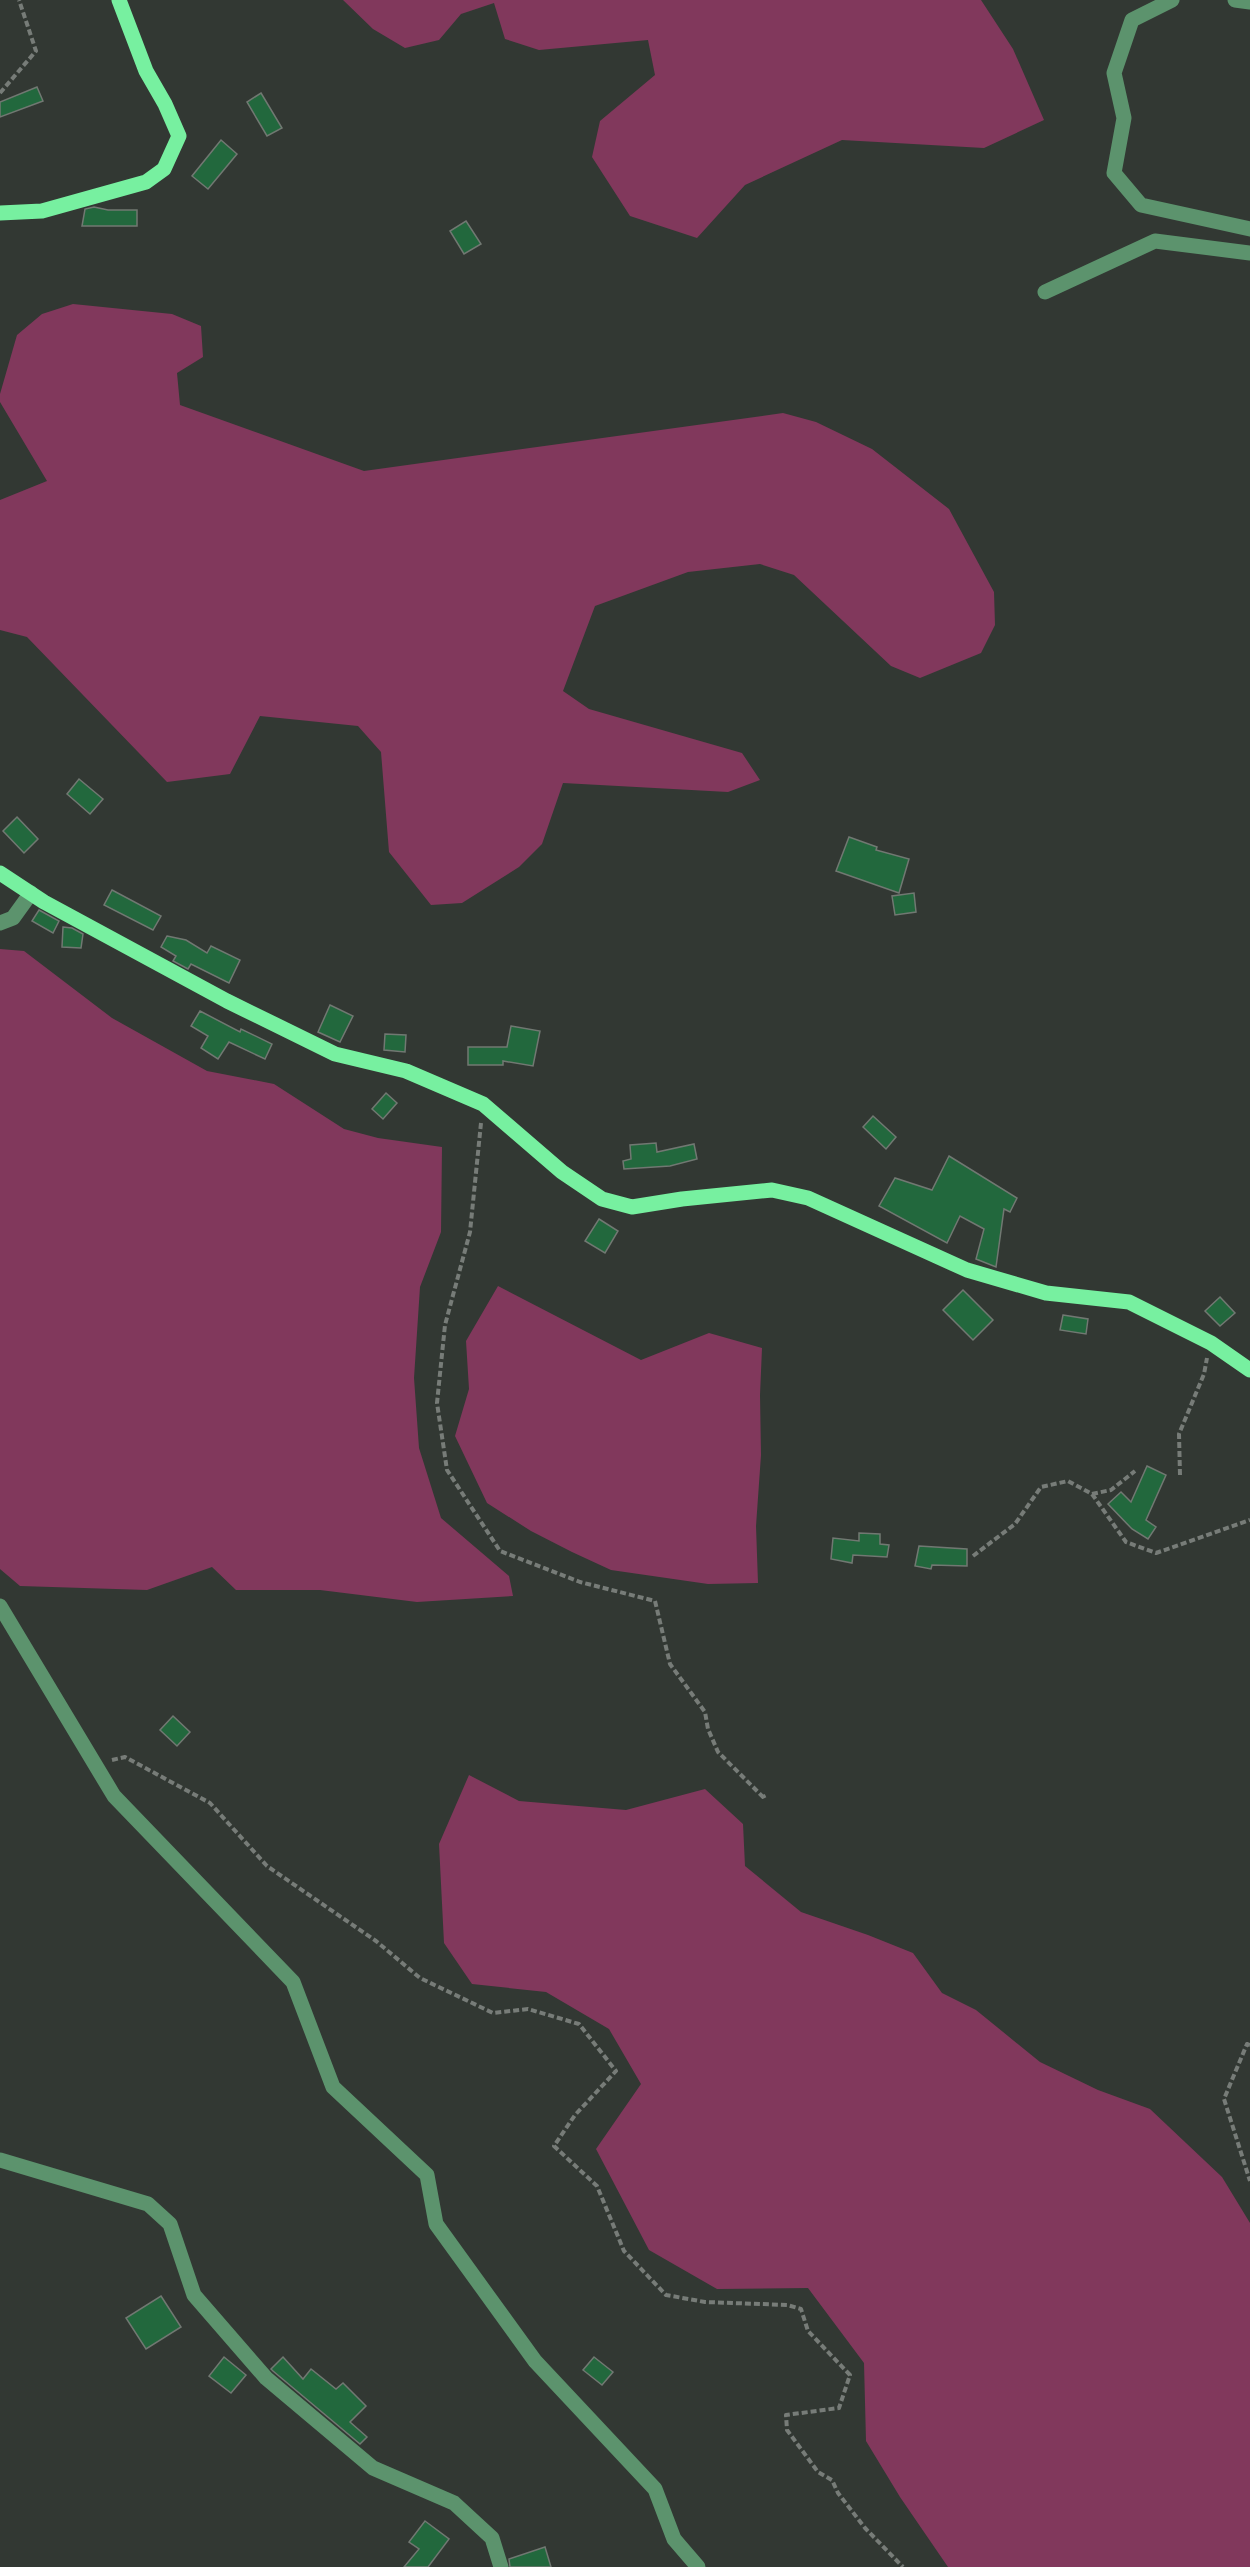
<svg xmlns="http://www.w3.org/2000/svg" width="1250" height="2567" font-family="Cabin,sans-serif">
<rect width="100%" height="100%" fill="#323833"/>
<!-- green -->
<g fill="#81385c">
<path d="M343,0H981L1013,49L1044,120L984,148L842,140L745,185L697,238L630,216L592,157L600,121L655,75L648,40L539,50L505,39L494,3L461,14L439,40L405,48L373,29Z"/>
<path d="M73,304L172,314L201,326L203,357L177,373L180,405L364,471L783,413L816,422L872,449L949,509L994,592L995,625L981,653L920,678L891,666L794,575L760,564L688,572L595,606L563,691L589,709L742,753L760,780L728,792L563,783L542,844L519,867L462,903L431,905L389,852L381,752L358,726L260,716L230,774L167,782L27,637L0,630V500L47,481L0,402V394L17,335L42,314Z"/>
<path d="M0,949L24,951L112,1018L207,1071L274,1084L344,1129L378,1138L442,1147L441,1232L420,1287L414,1378L419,1448L441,1518L509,1576L513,1596L417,1602L320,1590H236L212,1567L147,1590L20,1586L0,1569Z"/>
<path d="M498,1286L641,1360L709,1333L762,1348L760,1395L761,1455L756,1526L758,1583L708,1584L611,1570L572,1552L531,1531L487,1503L455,1436L469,1389L466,1341Z"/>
<path d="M469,1775L519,1801L626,1810L705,1789L743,1824L745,1866L801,1912L868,1935L913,1953L942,1993L976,2010L1040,2062L1098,2090L1150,2109L1222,2177L1250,2223V2567H948L900,2497L866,2441L864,2363L808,2288L717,2289L649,2250L596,2149L641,2084L609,2029L546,1992L472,1984L444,1943L439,1844Z"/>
</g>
<!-- building -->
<g fill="#22683d" stroke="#717872" stroke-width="1.5">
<path d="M37,87L43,101L0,117V102Z"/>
<path d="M261,93L282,128L267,136L247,102Z"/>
<path d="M221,140L237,154L208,189L192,176Z"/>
<path d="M94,207L108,210H137V226H82L85,209Z"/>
<path d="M466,221L481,244L464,254L450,231Z"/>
<path d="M79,779L103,799L90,814L67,794Z"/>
<path d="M17,817L38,839L24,853L3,831Z"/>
<path d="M849,837L877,847L876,850L909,859L899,893L836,871Z"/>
<path d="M112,890L161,916L153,930L104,905Z"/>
<path d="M914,893L916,912L895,915L892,896Z"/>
<path d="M39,910L59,921L53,933L32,921Z"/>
<path d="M63,927L72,928L83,934L81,948L62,947Z"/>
<path d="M167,936L186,940L207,953L211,946L240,960L229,983L191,964L188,969L173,961L176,956L161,947Z"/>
<path d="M330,1005L353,1016L340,1042L318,1032Z"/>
<path d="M200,1011L240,1032L241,1029L272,1044L265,1059L229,1042L218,1059L201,1048L208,1036L191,1026Z"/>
<path d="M511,1026L540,1031L533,1066L503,1061V1065H468V1047H507Z"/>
<path d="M385,1034L406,1035L405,1052L384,1050Z"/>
<path d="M386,1093L397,1103L383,1119L372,1109Z"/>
<path d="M873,1116L896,1137L886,1149L863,1127Z"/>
<path d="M656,1143L657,1152L694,1144L697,1159L670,1166L624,1169L623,1161L631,1159L630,1145Z"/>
<path d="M949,1156L1017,1198L1010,1212L1004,1209L996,1267L976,1259L984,1229L960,1216L947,1243L879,1206L895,1178L932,1190Z"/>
<path d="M599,1219L618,1231L605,1253L585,1241Z"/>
<path d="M963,1290L993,1320L973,1340L943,1310Z"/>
<path d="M1220,1297L1235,1313L1220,1326L1205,1311Z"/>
<path d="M1063,1315L1088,1319L1086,1334L1060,1330Z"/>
<path d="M1147,1466L1166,1475L1146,1520L1156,1527L1148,1539L1132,1529L1108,1504L1121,1492L1131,1502Z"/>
<path d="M859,1533L880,1534V1544L889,1545L887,1557L853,1555L852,1563L831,1559L833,1538L859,1541Z"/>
<path d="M919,1546L967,1549V1566L932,1565L931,1569L915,1566Z"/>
<path d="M173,1716L190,1732L177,1746L160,1730Z"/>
<path d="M161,2296L181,2327L146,2349L126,2318Z"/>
<path d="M224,2357L246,2375L231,2393L209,2376Z"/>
<path d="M283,2357L303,2379L311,2369L336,2389L343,2383L366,2406L350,2422L367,2437L360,2444L273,2371L271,2369Z"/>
<path d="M594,2357L613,2372L602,2385L583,2370Z"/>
<path d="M425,2521L449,2539L428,2567H404L419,2549L409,2542Z"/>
<path d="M545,2547L551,2567H510L509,2559Z"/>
</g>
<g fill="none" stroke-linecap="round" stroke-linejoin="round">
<!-- path -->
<g stroke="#777c78" stroke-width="4" stroke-dasharray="6 3" stroke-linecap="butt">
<path d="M0,93L36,51L19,0"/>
<path d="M481,1123L470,1232L445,1325L437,1403L447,1470L500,1551L580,1582L655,1601L670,1664L705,1712L708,1729L718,1752L765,1799L763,1795"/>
<path d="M1180,1475L1179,1434L1204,1374L1207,1358"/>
<path d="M1092,1494L1111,1490L1135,1471"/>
<path d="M973,1556L1015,1524L1041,1487L1068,1481L1092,1494L1126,1542L1156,1553L1250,1520"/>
<path d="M112,1760L125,1757L210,1803L267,1866L376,1941L420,1978L493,2013L528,2009L579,2024L616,2071L575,2115L554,2146L597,2186L624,2251L666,2295L705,2302L787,2305L801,2309L808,2331L850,2375L839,2408L786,2415L787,2430L818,2472L832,2480L838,2493L865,2528L903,2567"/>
<path d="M1250,2045L1247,2044L1224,2099L1250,2181"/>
</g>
<!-- minor -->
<g stroke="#5c936d" stroke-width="15">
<path d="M1172,0L1132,20L1114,73L1124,118L1114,173L1141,205L1250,229"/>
<path d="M1235,0L1250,2"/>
<path d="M1045,292L1155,241L1250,253"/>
<path d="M0,923L13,918L31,893"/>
<path d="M0,1606L114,1796L293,1982L333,2087L427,2175L436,2224L535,2361L655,2489L674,2539L698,2567"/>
<path d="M0,2160L148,2204L170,2224L194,2295L266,2378L373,2468L454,2503L492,2538L501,2567"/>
</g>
<!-- major -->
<g stroke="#77f0a0" stroke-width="15">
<path d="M0,213L42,211L146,182L164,169L179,136L165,104L146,71L119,0"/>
<path d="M0,873L44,902L227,1001L335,1054L406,1071L483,1104L562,1172L602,1199L632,1207L682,1199L772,1190L808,1198L967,1270L1046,1293L1129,1302L1211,1343L1250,1370"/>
</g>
</g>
</svg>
